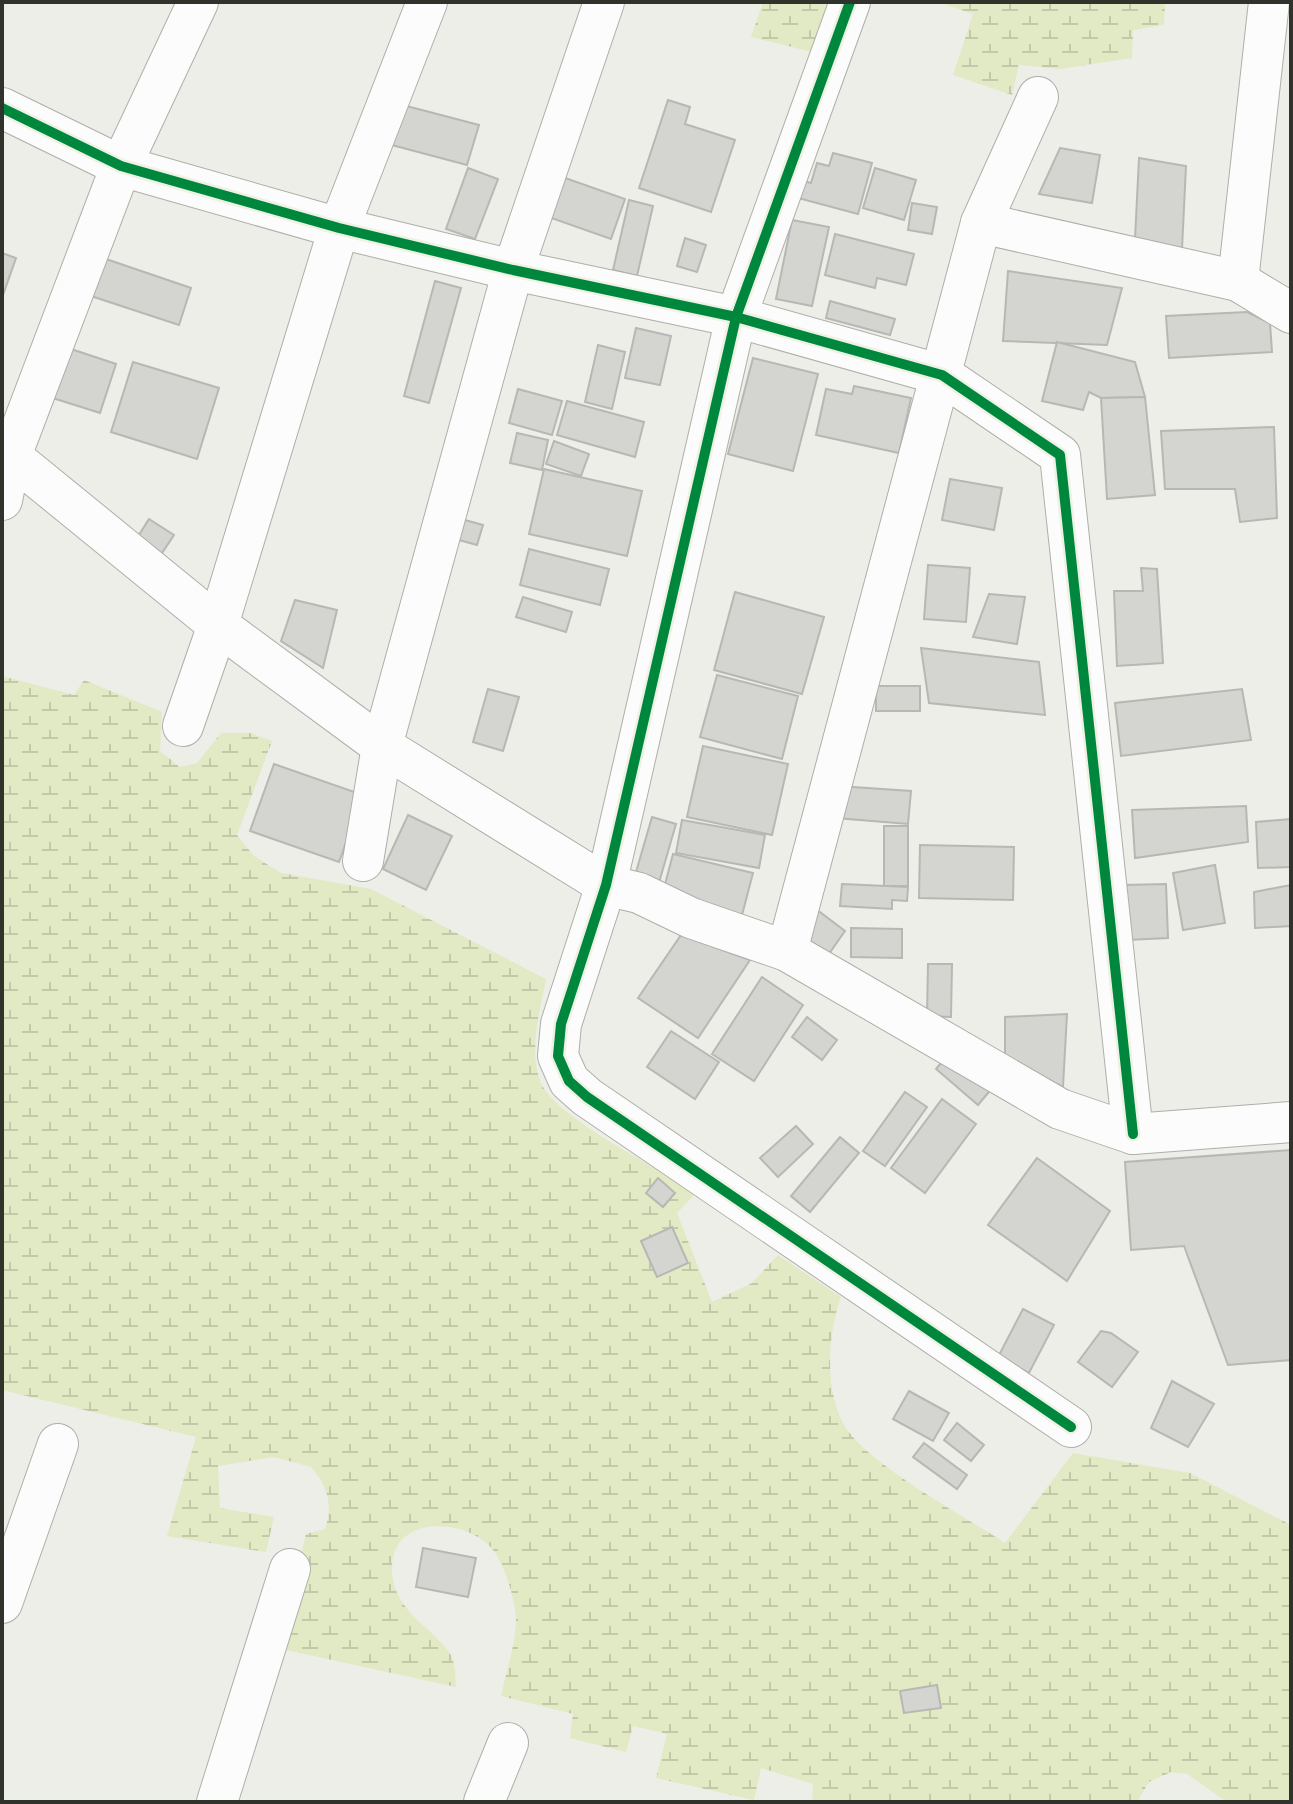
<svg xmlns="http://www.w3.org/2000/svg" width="1293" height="1804" font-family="'Archivo Narrow',sans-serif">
<defs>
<pattern id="wetland-marsh" width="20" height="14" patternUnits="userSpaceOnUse" patternTransform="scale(2)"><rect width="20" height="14" fill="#e1eac4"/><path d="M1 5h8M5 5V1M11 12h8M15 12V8" fill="none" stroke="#c1c9a9"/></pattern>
</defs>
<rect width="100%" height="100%" fill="#edeee8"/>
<!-- wetland -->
<g fill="url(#wetland-marsh)">
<path d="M763,2H832L816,53L751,37Z"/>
<path d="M938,2H1165L1164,25L1133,30L1132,58L1060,69L1019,65L1012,95L953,75L973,14Z"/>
<path d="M2,676L74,695L84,680L162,712L160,751L180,767L197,763L221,733H251L272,741L237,835L254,856L281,873L371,889L546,979C540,1012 528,1051 541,1083C555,1117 662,1171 697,1192L677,1213L712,1302L752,1283L778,1255L841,1297C828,1334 824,1386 843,1423C862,1461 966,1517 1005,1543L1073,1453L1190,1473L1291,1525V1802H1227L1187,1774L1171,1772L1149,1782L1137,1802H812L813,1784L761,1768L754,1800L656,1778L667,1734L633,1726L626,1752L570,1738L573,1714L501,1696C506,1672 516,1643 516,1618C515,1599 506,1571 496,1554C475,1519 391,1510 392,1569C392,1609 429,1625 449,1652C456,1662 455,1676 456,1687L277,1648L306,1534L325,1529C333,1504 328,1487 311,1467L274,1457L218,1466L220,1508L274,1517L266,1552L167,1536L196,1437L2,1390Z"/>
</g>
<!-- building -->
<g fill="#d4d5d0" stroke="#b7b8b3" stroke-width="2">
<path d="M668,100L690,107L685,124L735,140L711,212L639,188Z"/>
<path d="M399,104L479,125L467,165L388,144Z"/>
<path d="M1060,148L1100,155L1092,203L1039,194Z"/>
<path d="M833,153L872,163L858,214L787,195L792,178L811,183L817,163L829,166Z"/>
<path d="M1139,158L1186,166L1182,249L1135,239Z"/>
<path d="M468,168L498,179L475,239L446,229Z"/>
<path d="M875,168L916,180L904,220L863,208Z"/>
<path d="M551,173L625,199L611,239L537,213Z"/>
<path d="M629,200L653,206L637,276L613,270Z"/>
<path d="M912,203L937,207L932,234L908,230Z"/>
<path d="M792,220L829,227L812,306L776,299Z"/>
<path d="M835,234L914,254L906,285L877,278L875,288L825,275Z"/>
<path d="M685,238L706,245L697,272L677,266Z"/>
<path d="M2,253L16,258L2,298Z"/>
<path d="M103,258L191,288L179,325L91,296Z"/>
<path d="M1008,271L1122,288L1107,345L1003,341Z"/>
<path d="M435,281L461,288L429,403L404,396Z"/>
<path d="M830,301L895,319L890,335L826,318Z"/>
<path d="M1247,312L1270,323L1272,352L1169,358L1166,316Z"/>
<path d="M636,328L671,336L660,385L625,378Z"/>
<path d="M1057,342L1135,362L1145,397L1101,398L1089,392L1083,410L1042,401Z"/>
<path d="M56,344L116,364L100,413L40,394Z"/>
<path d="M598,345L625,352L612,409L585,402Z"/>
<path d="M753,358L818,374L793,471L728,454Z"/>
<path d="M133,362L219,388L197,459L111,432Z"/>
<path d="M854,386L911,398L899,453L816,435L826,389L852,394Z"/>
<path d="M518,389L562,401L552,435L509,423Z"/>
<path d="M1145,397L1155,495L1107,499L1101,398Z"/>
<path d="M567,401L644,422L635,457L557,435Z"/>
<path d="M1274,427L1277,518L1240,522L1235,489H1165L1161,431Z"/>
<path d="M517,433L548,440L542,470L510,463Z"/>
<path d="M554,441L589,454L581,476L546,464Z"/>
<path d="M544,469L642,491L627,556L529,534Z"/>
<path d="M950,479L1002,488L994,530L942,520Z"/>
<path d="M454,517L483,525L477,545L448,537Z"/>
<path d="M149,519L174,535L156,562L132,546Z"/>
<path d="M529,549L609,569L600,605L520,585Z"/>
<path d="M928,565L970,568L966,622L924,619Z"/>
<path d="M1141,568L1157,569L1163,663L1117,666L1114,591H1143Z"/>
<path d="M735,592L824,617L802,694L714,670Z"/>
<path d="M989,594L1025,597L1017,644L973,637Z"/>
<path d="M523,597L572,612L566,632L516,617Z"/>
<path d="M295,600L337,610L323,668L281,641Z"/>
<path d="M921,648L1039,662L1045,715L929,703Z"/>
<path d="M717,675L798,696L782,759L700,737Z"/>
<rect x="876" y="686" width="44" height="25"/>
<path d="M488,689L519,697L503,751L473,742Z"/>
<path d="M1242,689L1251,740L1121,756L1115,703Z"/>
<path d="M703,746L788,764L772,835L687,817Z"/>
<path d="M274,764L363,795L339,862L250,831Z"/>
<path d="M838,786L911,791L908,824L836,818Z"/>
<path d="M1246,806L1248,842L1135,858L1132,810Z"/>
<path d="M408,815L452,836L426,890L383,869Z"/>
<path d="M652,817L676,824L658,886L634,879Z"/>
<path d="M1291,819V867L1258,868L1256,822Z"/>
<path d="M682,820L765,835L759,868L676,853Z"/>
<rect x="884" y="826" width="24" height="60"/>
<path d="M920,845L1014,847L1013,900L919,898Z"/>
<path d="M673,854L753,873L742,915L662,896Z"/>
<path d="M1215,865L1225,923L1183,930L1173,873Z"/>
<path d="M842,884L908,887L907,901L892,900V909L840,906Z"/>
<path d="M1166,884L1168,938L1127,940L1124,885Z"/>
<path d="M1291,885V926L1255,928L1254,892Z"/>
<path d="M808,903L845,931L826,958L797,937Z"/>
<path d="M851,928L902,929V958L851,957Z"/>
<path d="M681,935L750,960L698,1038L638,998Z"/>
<path d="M928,964H952L951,1017L927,1016Z"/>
<path d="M762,977L803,1005L754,1081L712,1054Z"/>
<path d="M1067,1014L1063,1087L1005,1059V1017Z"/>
<path d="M807,1017L837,1040L822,1060L792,1037Z"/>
<path d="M671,1031L719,1062L695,1099L647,1067Z"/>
<path d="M951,1051L993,1087L978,1105L936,1069Z"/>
<path d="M905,1092L927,1107L885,1166L863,1151Z"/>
<path d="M942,1099L976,1124L925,1193L891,1168Z"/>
<path d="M796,1126L813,1144L778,1177L760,1158Z"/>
<path d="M840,1137L859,1153L810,1212L791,1196Z"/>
<path d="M1291,1150V1360L1228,1365L1184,1246L1131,1250L1125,1162Z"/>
<path d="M1037,1158L1110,1211L1067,1281L988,1225Z"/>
<path d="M658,1178L675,1193L663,1207L646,1193Z"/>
<path d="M672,1227L688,1263L657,1277L641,1241Z"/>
<path d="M1023,1309L1054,1325L1029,1373L998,1357Z"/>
<path d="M1101,1331L1111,1333L1138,1352L1112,1387L1078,1362Z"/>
<path d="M1172,1381L1214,1404L1188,1447L1151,1428Z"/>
<path d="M909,1391L949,1413L933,1441L893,1419Z"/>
<path d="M957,1423L984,1445L971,1461L944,1440Z"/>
<path d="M924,1443L967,1475L957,1489L913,1457Z"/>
<path d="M423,1548L476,1558L468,1597L416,1587Z"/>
<path d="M937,1685L941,1708L904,1713L900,1691Z"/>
</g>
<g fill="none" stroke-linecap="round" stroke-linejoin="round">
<!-- minor casing -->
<g stroke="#aeafaa" stroke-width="42">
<g id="minor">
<path d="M850,2L736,317L606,885L561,1024L558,1056L569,1081L587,1097L1071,1427"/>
<path d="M2,108L121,166L339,228L513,270L736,317L942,375L1060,455L1133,1134"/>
<path d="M981,223L1238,281L1291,313"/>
<path d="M1238,281L1269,2"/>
<path d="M2,449L218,625L382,746L606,885L639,893L691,918L787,951L1060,1109L1133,1134L1291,1122"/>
<path d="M2,500L11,456L121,166L198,2"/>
<path d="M183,726L218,625L339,228L427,2"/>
<path d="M363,861L382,746L513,270L604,2"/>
<path d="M787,951L981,223L1038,97"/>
<path d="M2,1603L58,1444"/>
<path d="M217,1802L290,1569"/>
<path d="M484,1802L508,1743"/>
</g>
</g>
<!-- minor -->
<use href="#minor" stroke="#fcfcfc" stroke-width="40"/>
<!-- cycleway casing -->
<g stroke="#eef2e4" stroke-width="15">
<g id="cycleway">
<path d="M850,2L736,317L606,885L561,1024L558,1056L569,1081L587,1097L1071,1427"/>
<path d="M2,108L121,166L339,228L513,270L736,317L942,375L1060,455L1133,1134"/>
</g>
</g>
<!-- cycleway -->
<use href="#cycleway" stroke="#00873e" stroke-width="10"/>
</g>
<!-- border -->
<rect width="1293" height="1804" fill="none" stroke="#30322c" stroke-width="8"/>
</svg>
